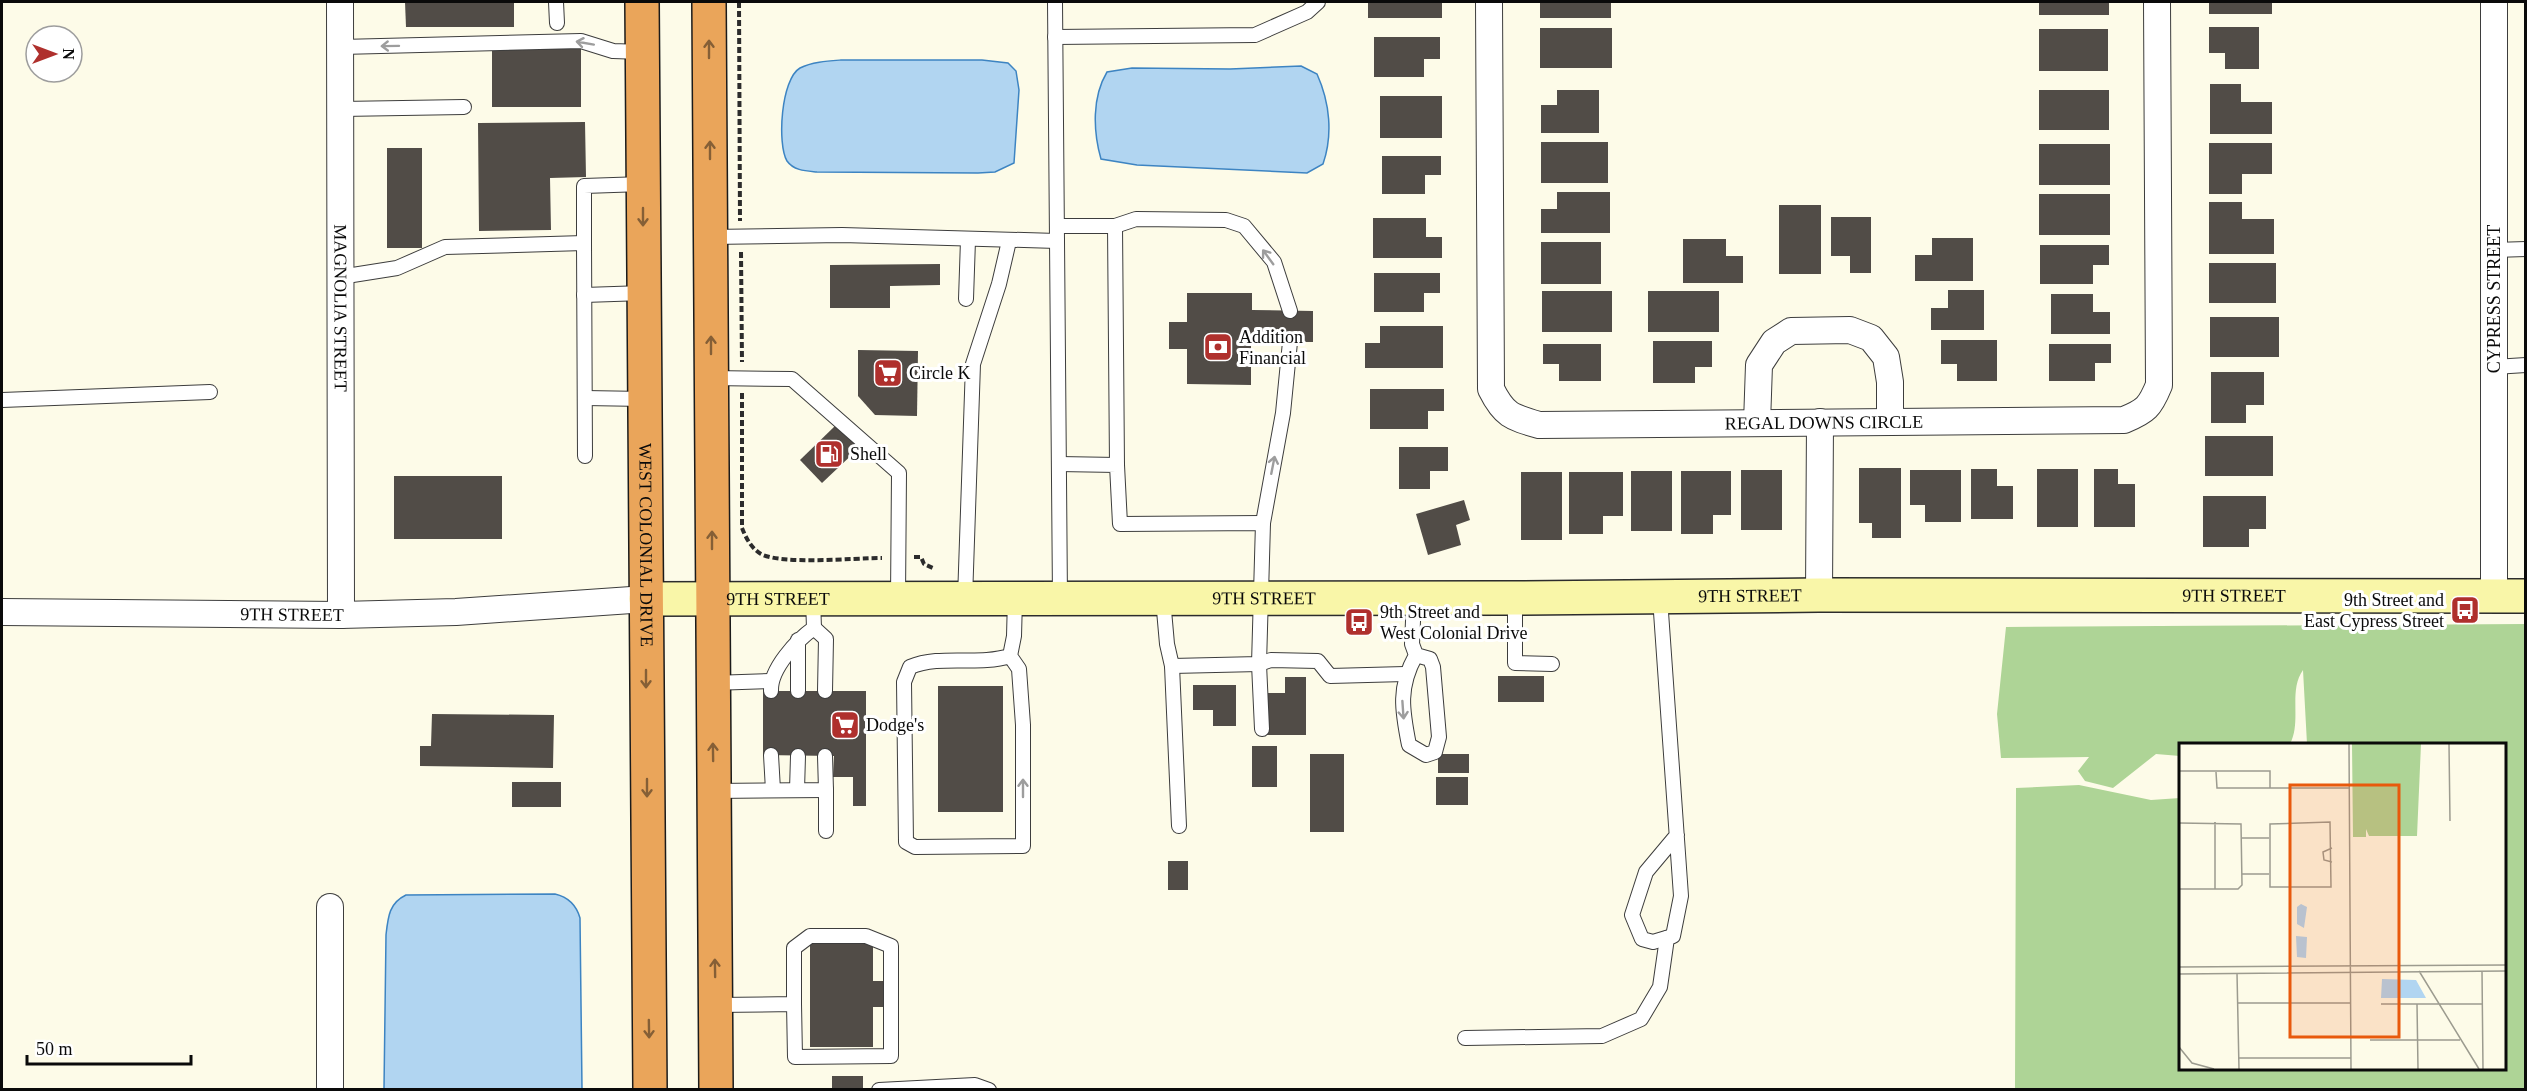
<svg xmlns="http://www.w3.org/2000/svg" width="2527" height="1091" font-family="Georgia,serif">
<rect width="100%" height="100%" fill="#fdfbe8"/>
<!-- forest -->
<path fill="#aed496" d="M2525,624V1089H2015L2016,788L2079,785L2151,800L2180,798V1068H2504V744H2307L2303,670C2288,691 2302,721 2290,744H2180V756L2156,754L2113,788L2085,781L2078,771L2089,757L2001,758L1997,714L2006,627Z"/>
<!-- water -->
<g fill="#b1d5f1" stroke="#3d84c2" stroke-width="1.5">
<path d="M841,60H982L1008,63L1016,71L1019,90L1014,163L995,172L978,173L817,172C807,171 794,171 787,161C777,144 781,79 800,68C812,62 828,61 841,60Z"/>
<path d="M1301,66L1317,74C1330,103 1333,135 1323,164L1307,173L1137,165L1101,159C1093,131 1092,97 1107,72L1132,68L1230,69Z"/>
<path d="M555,894C568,897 576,904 580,918L582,1089H384L386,935C388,917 389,903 406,895Z"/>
</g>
<!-- building -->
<g fill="#514c47">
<path d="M405,2H514V27H406Z"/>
<rect x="1368" y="2" width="74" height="16"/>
<rect x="1540" y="2" width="71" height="16"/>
<rect x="2039" y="2" width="70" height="13"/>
<rect x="2209" y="2" width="63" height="12"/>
<path d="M2209,27H2259V69H2225V53H2209Z"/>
<rect x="1540" y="28" width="72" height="40"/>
<rect x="2039" y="29" width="69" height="42"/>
<path d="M1374,37H1440V59H1424V77H1374Z"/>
<rect x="492" y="45" width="89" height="62"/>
<path d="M2210,84H2241V102H2272V134H2210Z"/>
<path d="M1557,90H1599V133H1541V105H1557Z"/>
<rect x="2039" y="90" width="70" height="40"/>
<rect x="1380" y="96" width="62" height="42"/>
<path d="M585,122L586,177L550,178L551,230L479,231L478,123Z"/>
<rect x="1541" y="142" width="67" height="41"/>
<path d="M2209,143H2272V174H2242V194H2209Z"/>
<rect x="2039" y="144" width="71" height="41"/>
<rect x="387" y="148" width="35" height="100"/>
<path d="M1382,156H1441V175H1425V194H1382Z"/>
<path d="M1557,192H1610V233H1541V209H1557Z"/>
<rect x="2039" y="194" width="71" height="41"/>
<path d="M2209,202H2242V219H2274V254H2209Z"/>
<rect x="1779" y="205" width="42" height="69"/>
<path d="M1831,217H1871V273H1850V256H1831Z"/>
<path d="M1373,218H1426V237H1442V258H1373Z"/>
<path d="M1932,238H1973V281H1915V255H1932Z"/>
<path d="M1683,239H1726V256H1743V283H1683Z"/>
<rect x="1541" y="242" width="60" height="42"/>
<path d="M2040,245H2109V265H2093V284H2040Z"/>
<rect x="2209" y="263" width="67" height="40"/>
<path d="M940,264V285L890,286V308H830V265Z"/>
<path d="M1374,273H1440V293H1424V312H1374Z"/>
<path d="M1948,290H1984V330H1931V308H1948Z"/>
<rect x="1542" y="291" width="70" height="41"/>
<rect x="1648" y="291" width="71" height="41"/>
<path d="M1187,293H1252V310L1313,311V342H1251V385L1187,384V349H1169V322H1187Z"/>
<path d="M2051,294H2093V312H2110V334H2051Z"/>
<rect x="2210" y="317" width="69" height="40"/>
<path d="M1380,326H1443V368H1365V343H1380Z"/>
<path d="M1941,340H1997V381H1957V364H1941Z"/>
<path d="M1653,341H1712V367H1695V383H1653Z"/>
<path d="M1543,344H1601V381H1559V364H1543Z"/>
<path d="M2049,344H2111V363H2095V381H2049Z"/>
<path d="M858,350L918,351L917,416L875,415L858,396Z"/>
<path d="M2211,372H2264V405H2246V423H2211Z"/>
<path d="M1370,389H1444V411H1428V429H1370Z"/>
<path d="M836,425L859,448L822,483L800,460Z"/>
<rect x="2205" y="436" width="68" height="40"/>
<path d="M1399,447H1448V471H1430V489H1399Z"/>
<path d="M1859,468H1901V538H1872V523H1859Z"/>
<path d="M1971,469H1997V486H2013V519H1971Z"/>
<rect x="2037" y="469" width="41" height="58"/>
<path d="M2094,469H2118V484H2135V527H2094Z"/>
<rect x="1741" y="470" width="41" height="60"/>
<path d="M1910,470H1961V522H1925V505H1910Z"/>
<rect x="1631" y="471" width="41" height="60"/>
<path d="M1681,471H1731V515H1713V534H1681Z"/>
<rect x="1521" y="472" width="41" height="68"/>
<path d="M1569,472H1623V516H1603V534H1569Z"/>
<rect x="394" y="476" width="108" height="63"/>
<path d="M2203,496H2266V529H2249V547H2203Z"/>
<path d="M1464,500L1470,520L1456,525L1461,545L1428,555L1416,514Z"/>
<rect x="1498" y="676" width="46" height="26"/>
<path d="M1285,677H1306V735H1263V693H1285Z"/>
<path d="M1193,685H1236V726H1213V710H1193Z"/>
<rect x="938" y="686" width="65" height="126"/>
<path d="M763,691H866V806H853V777H833L834,756L763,755Z"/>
<path d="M432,714L554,715L553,768L420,766V746H431Z"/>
<rect x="1252" y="746" width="25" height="41"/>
<rect x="1310" y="754" width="34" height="78"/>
<rect x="1438" y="754" width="31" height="19"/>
<rect x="1436" y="777" width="32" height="28"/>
<rect x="512" y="782" width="49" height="25"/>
<rect x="1168" y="861" width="20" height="29"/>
<path d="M810,941H873V981H886V1007H873V1047H810Z"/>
<rect x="832" y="1076" width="31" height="14"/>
</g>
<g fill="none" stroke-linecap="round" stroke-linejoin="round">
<!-- lane casing -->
<g stroke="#3d3d3d" stroke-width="16">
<g id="lane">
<path d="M556,2L557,23"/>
<path d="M1055,2L1060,599"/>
<path d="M1055,37L1255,35L1307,12L1318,2"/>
<path d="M341,47L581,41L613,51L642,52"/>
<path d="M341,109L464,107"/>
<path d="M1057,226H1115L1117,465"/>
<path d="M1115,226L1136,219L1226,220L1244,226L1274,262L1290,311"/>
<path d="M710,237L842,235L1057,241"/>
<path d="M584,243V186L643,184"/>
<path d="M2494,250L2526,249"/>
<path d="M340,277L397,268L445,247L584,243L585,456"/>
<path d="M584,295L644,293"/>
<path d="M966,299L968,240"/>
<path d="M2494,367L2526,365"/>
<path d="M711,378L792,379L899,473L898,598"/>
<path d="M585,398L644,399"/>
<path d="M2,400L210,392"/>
<path d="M1059,464L1117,465L1120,524L1263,523L1259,664L1262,729"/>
<path d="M1263,523L1283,413L1290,342"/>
<path d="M1414,598L1412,644L1416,655C1398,687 1402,710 1409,745L1426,755L1435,752L1439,737L1433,667L1430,659L1416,655"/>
<path d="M1515,598V663L1552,664"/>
<path d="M1660,598L1681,896L1673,936L1653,942L1642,939L1632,915L1646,872L1677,835"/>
<path d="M965,599L973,364L999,284L1009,241"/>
<path d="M1163,599L1167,644L1172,666L1259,664L1271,660L1318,661L1330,676L1405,674"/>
<path d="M814,628L826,639L825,691"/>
<path d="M798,640V691"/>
<path d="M1010,656L1019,669L1023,725V846L915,847L906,842L904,682L910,667C941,654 978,666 1010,656L1014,636L1015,599"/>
<path d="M1172,666L1179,826"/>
<path d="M712,683L770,681"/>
<path d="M771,691C770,669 797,640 814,628L813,599"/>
<path d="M771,755L773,790"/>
<path d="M797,790L798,756"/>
<path d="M826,790V831"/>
<path d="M713,791L826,790L825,756"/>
<path d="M716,1005L794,1004L795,1057L891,1056V946L866,936H810L794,948V1004"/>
<path d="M1465,1038L1602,1036L1641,1019L1660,987L1667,938"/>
<path d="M879,1090L975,1085L989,1090"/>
</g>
</g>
<!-- street casing -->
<g stroke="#3d3d3d" stroke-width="28">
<g id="street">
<path id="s1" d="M340,2L341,615"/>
<path id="s2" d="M1489,2L1491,389C1504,415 1511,417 1539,425L2124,420C2146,411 2150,407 2159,385L2157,2"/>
<path d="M1757,423L1759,365L1774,342L1791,331L1850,330L1871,338L1886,357L1890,382V422"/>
<path d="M1819,595L1820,422"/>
<path d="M2494,596V2"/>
<path id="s3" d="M2,612L341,615L456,612L646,599"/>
<path d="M330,1090V907"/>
</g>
</g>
<!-- secondary casing -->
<g stroke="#2c2c2c" stroke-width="36">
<g id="secondary">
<path id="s4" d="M646,599L1515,598L1819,595L2526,596"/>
</g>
</g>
<!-- highway casing -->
<g stroke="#1b1b1b" stroke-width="36">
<g id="highway">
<path id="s5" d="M642,2L650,1090"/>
<path d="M709,2L716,1090"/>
</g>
</g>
<!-- path -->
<g stroke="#2c2c2c" stroke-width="4" stroke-dasharray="6 3" stroke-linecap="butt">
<path d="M739,2L740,221"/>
<path d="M741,252L742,362"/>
<path d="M742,393V528C746,538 751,548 761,554C782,565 855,558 882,558"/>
<path d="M914,557H921L924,564L935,569"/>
</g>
<!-- lane -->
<use href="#lane" stroke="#fff" stroke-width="14"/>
<!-- street -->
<use href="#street" stroke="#fff" stroke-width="26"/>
<!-- secondary -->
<use href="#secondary" stroke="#f9f6a8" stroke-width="33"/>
<!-- highway -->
<use href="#highway" stroke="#eaa55a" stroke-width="33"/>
</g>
<!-- one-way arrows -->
<defs><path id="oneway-shaft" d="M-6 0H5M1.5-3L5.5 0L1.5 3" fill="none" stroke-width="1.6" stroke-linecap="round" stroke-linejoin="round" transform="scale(1.5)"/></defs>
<g stroke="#9d9d9d">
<use href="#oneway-shaft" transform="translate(585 43) rotate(-170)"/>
<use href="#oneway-shaft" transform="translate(390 46) rotate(179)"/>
<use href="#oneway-shaft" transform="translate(1268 257) rotate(-126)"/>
<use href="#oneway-shaft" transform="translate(1273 465) rotate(-79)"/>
<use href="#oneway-shaft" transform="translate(1403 710) rotate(86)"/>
<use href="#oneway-shaft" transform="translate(1023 788) rotate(-90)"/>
</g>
<g stroke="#855f36">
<use href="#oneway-shaft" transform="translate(709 49) rotate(-90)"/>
<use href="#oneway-shaft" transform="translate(710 150) rotate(-90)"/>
<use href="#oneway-shaft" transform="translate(643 217) rotate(90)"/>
<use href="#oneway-shaft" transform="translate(711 345) rotate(-90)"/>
<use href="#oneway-shaft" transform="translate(712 540) rotate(-90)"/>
<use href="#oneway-shaft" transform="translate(646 679) rotate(90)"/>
<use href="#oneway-shaft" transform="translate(713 752) rotate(-91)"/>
<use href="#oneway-shaft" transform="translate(647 788) rotate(90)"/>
<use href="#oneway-shaft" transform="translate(715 968) rotate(-91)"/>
<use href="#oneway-shaft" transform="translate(649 1029) rotate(89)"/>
</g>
<!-- icons -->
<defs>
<g id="bank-square" transform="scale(1.5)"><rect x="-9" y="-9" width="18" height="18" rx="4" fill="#af302d" stroke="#fff"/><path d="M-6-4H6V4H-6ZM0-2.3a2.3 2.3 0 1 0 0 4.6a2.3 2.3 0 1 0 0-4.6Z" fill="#fff"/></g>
<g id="supermarket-square" transform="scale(1.5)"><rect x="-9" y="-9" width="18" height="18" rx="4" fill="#af302d" stroke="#fff"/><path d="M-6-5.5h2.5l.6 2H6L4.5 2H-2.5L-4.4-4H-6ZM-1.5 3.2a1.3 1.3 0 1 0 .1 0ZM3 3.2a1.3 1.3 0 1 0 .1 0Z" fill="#fff"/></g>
<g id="fuel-square" transform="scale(1.5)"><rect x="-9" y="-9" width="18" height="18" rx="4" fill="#af302d" stroke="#fff"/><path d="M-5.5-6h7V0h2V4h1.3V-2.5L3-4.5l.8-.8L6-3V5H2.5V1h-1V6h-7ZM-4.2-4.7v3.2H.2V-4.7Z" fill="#fff"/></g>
<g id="bus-square" transform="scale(1.5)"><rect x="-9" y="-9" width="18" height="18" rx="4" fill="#af302d" stroke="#fff"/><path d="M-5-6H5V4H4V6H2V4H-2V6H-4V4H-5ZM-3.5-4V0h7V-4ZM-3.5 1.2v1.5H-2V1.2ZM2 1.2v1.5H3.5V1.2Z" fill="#fff"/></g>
</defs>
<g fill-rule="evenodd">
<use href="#bank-square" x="1218" y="347"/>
<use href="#supermarket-square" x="888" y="373"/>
<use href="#fuel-square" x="829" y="454"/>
<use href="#bus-square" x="2465" y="610"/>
<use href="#bus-square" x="1359" y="622"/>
<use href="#supermarket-square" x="845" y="725"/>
</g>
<g text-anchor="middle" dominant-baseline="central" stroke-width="6" stroke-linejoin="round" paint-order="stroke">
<!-- street labels -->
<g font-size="18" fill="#0a0a0a" stroke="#fff">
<text transform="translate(2494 299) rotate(-90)">CYPRESS STREET</text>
<text stroke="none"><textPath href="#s1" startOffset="306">MAGNOLIA STREET</textPath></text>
<text stroke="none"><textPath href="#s2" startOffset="735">REGAL DOWNS CIRCLE</textPath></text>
<text stroke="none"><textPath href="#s5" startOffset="543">WEST COLONIAL DRIVE</textPath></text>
<text stroke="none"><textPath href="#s4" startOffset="1588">9TH STREET</textPath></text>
<text stroke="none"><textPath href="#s4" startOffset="1104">9TH STREET</textPath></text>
<text stroke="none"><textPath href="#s4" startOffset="132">9TH STREET</textPath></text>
<text stroke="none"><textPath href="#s4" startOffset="618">9TH STREET</textPath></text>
<text stroke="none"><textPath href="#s3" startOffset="290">9TH STREET</textPath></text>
</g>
<!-- poi labels -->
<g font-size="18" fill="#0a0a0a" stroke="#fff" text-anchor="start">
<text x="1239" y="337">Addition<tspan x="1239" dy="21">Financial</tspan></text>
<text x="909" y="373">Circle K</text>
<text x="850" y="454">Shell</text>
<text x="2444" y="600" text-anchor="end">9th Street and<tspan x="2444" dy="21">East Cypress Street</tspan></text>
<text x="1380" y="612">9th Street and<tspan x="1380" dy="21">West Colonial Drive</tspan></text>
<text x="866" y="725">Dodge's</text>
</g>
</g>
<!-- overview -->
<g transform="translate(2179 743)">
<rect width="327" height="327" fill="#fdfbe8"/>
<path d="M173,1H242L238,93H190L187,86V94H174Z" fill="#aed496"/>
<path d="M122,161L128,164L125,185L118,181V164ZM117,193L128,194L127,215L118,214ZM203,236L237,237L247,255H202Z" fill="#b1d5f1"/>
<path fill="none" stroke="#9c9b8f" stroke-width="1.5" d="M170,1L172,326M270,1L271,78M0,28H91V45M37,29L38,45H170M36,79V146M151,79L152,144H91V81ZM0,80L62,81L63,142L59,146H0M63,95H90M153,105L144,109L145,117L153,119M63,131H90M0,224L327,222M240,228L300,326M303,228L304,326M58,230L60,326M0,231L327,228M59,260H172M202,261H304M238,261L239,326M191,297H281M0,304L13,320L35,326M60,315H172"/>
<path fill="#e8590c" fill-opacity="0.15" stroke="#e8590c" stroke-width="3" d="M111,42H220V294H111Z"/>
<rect width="327" height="327" fill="none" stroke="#0a0a0a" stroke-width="3"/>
</g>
<!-- border -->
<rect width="2527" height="1091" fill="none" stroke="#0a0a0a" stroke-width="6"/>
<!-- north arrow -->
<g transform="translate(54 54) rotate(90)"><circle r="28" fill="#ffffff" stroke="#9d9d9d" stroke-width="1.5"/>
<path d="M0-4.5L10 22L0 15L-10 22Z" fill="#af302d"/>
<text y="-9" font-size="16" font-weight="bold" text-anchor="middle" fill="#0a0a0a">N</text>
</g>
<!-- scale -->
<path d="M27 1055v9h164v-9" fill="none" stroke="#0a0a0a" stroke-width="3"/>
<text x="36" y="1055" font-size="18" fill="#0a0a0a" stroke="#ffffff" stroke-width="4.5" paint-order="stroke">50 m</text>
</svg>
